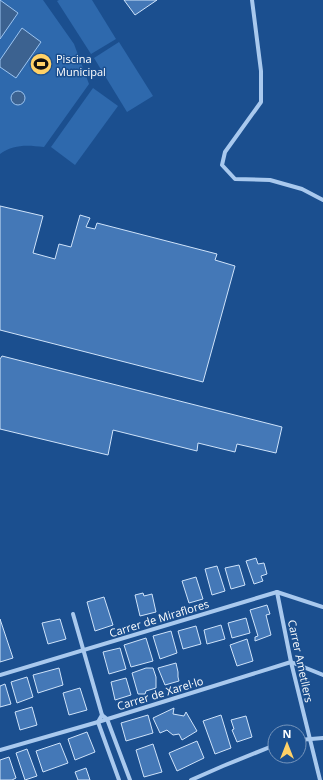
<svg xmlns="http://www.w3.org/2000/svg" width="323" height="780" font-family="'Open Sans',sans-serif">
<rect width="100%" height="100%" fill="#1b4f8f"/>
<!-- green -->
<g fill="#2e69ad">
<path d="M0,0H43L74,44L89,84L44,147C27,145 14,144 0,154Z"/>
<path d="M59,0H92L116,39L91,54L57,1Z"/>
<path d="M119,42L153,96L127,112L94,58Z"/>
<path d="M93,88L118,106L75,165L51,147Z"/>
</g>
<!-- water -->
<g fill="#3c6290" stroke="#9cc4f0">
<path d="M0,0L18,13L0,39Z"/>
<path d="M22,28L41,42L16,78L0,67V60Z"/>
<circle cx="18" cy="98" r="7"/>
</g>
<!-- building -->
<g fill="#4478b7" stroke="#cfe3fa">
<path d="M124,0H157L135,15Z"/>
<path d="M0,206L43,216L33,253L55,259L59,244L71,247L80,215L90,218L86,227L95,229L97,223L217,254L215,260L235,266L203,382L0,330Z"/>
<path d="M2,356L282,427L276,453L237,444L235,452L198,443L197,451L113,430L108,455L0,429V359Z"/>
<path d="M256,558L258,564L264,563L267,574L261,576L263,581L254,584L246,561Z"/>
<path d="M239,565L245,585L231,589L225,568Z"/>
<path d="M217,566L225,591L212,595L205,569Z"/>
<path d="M196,577L203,599L189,603L182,581Z"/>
<path d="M143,593L144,596L152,594L156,612L140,616L135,595Z"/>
<path d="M104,597L113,625L95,631L87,602Z"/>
<path d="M267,605L270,614L266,615L271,635L255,641V637L258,636L250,610Z"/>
<path d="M246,618L250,633L232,638L228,623Z"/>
<path d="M0,619L13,658L0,662Z"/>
<path d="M60,619L66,639L48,644L42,623Z"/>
<path d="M221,625L225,639L207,644L204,630Z"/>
<path d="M196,626L201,644L183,649L178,631Z"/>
<path d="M171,631L177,653L160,659L153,636Z"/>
<path d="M146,638L153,661L131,667L124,645Z"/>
<path d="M247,639L253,661L237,666L230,645Z"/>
<path d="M120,648L126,669L109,674L103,652Z"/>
<path d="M176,663L178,672V677L179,681L165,685L158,668Z"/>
<path d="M59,668L63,685L38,693L33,675Z"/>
<path d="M146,668H153L156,677V688L146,691L145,694H138L132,673Z"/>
<path d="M27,677L33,697L17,703L11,682Z"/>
<path d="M126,678L131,695L115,700L111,682Z"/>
<path d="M5,684L11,704L0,707V686Z"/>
<path d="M80,688L87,710L69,715L63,693Z"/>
<path d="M32,707L37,725L20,730L15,712Z"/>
<path d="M174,708L173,714L184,716L186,712L197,731L182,740L179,734L173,735L168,731L167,730L160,733L153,718Z"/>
<path d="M148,715L153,733L126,741L121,723Z"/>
<path d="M221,715L231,748L215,754L203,721Z"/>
<path d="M246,716L252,737L237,742L232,730L234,729L231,720Z"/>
<path d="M87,732L95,752L75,760L68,739Z"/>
<path d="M197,741L204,758L177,771L169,753Z"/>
<path d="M60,743L68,763L43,772L36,751Z"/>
<path d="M153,744L162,772L144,777L136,750Z"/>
<path d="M27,749L37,776L25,780L16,753Z"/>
<path d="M9,757L16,778L12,780H0V760Z"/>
<path d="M86,768L90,780H78L75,772Z"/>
</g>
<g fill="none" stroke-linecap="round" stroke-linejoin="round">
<!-- street -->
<g stroke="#a9c9ee" stroke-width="4">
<path d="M252,0L261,71V102L225,152L222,165L235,179L270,180L302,189L323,200"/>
<path d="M277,592L291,662L320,780"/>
<path d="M73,614L102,715"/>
<path d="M0,675L277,592L323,607"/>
<path d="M299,740L323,738"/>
<path d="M0,750L98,722L291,662L323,675"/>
<path d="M119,780L98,722L102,715L107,719L130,780"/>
<path d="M191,780L223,766L275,745"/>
</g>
</g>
<!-- icons -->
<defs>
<g id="stadium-disc" transform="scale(1.15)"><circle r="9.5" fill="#ffd166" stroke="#1b4f8f"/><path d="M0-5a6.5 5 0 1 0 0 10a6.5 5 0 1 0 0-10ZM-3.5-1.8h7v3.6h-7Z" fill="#111"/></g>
</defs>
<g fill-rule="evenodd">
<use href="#stadium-disc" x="41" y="64"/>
</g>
<g text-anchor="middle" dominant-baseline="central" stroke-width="3" stroke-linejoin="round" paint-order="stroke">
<!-- poi labels -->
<g font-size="11" fill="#fff" stroke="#1b4f8f" text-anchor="start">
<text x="56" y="58">Piscina<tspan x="56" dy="13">Municipal</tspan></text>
</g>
<!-- street labels -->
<g font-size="11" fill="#fff" stroke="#1b4f8f">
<text transform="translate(159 618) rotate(-17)">Carrer de Miraflores</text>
<text transform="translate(301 661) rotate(78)">Carrer Ametllers</text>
<text transform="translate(160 693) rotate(-17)">Carrer de Xarel·lo</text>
</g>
</g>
<!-- north arrow -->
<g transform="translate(287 744)"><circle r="19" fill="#1b4f8f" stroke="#7695bc"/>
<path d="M0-3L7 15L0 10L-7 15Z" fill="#ffd166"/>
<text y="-6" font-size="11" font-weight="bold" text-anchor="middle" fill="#ffffff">N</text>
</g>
</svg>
